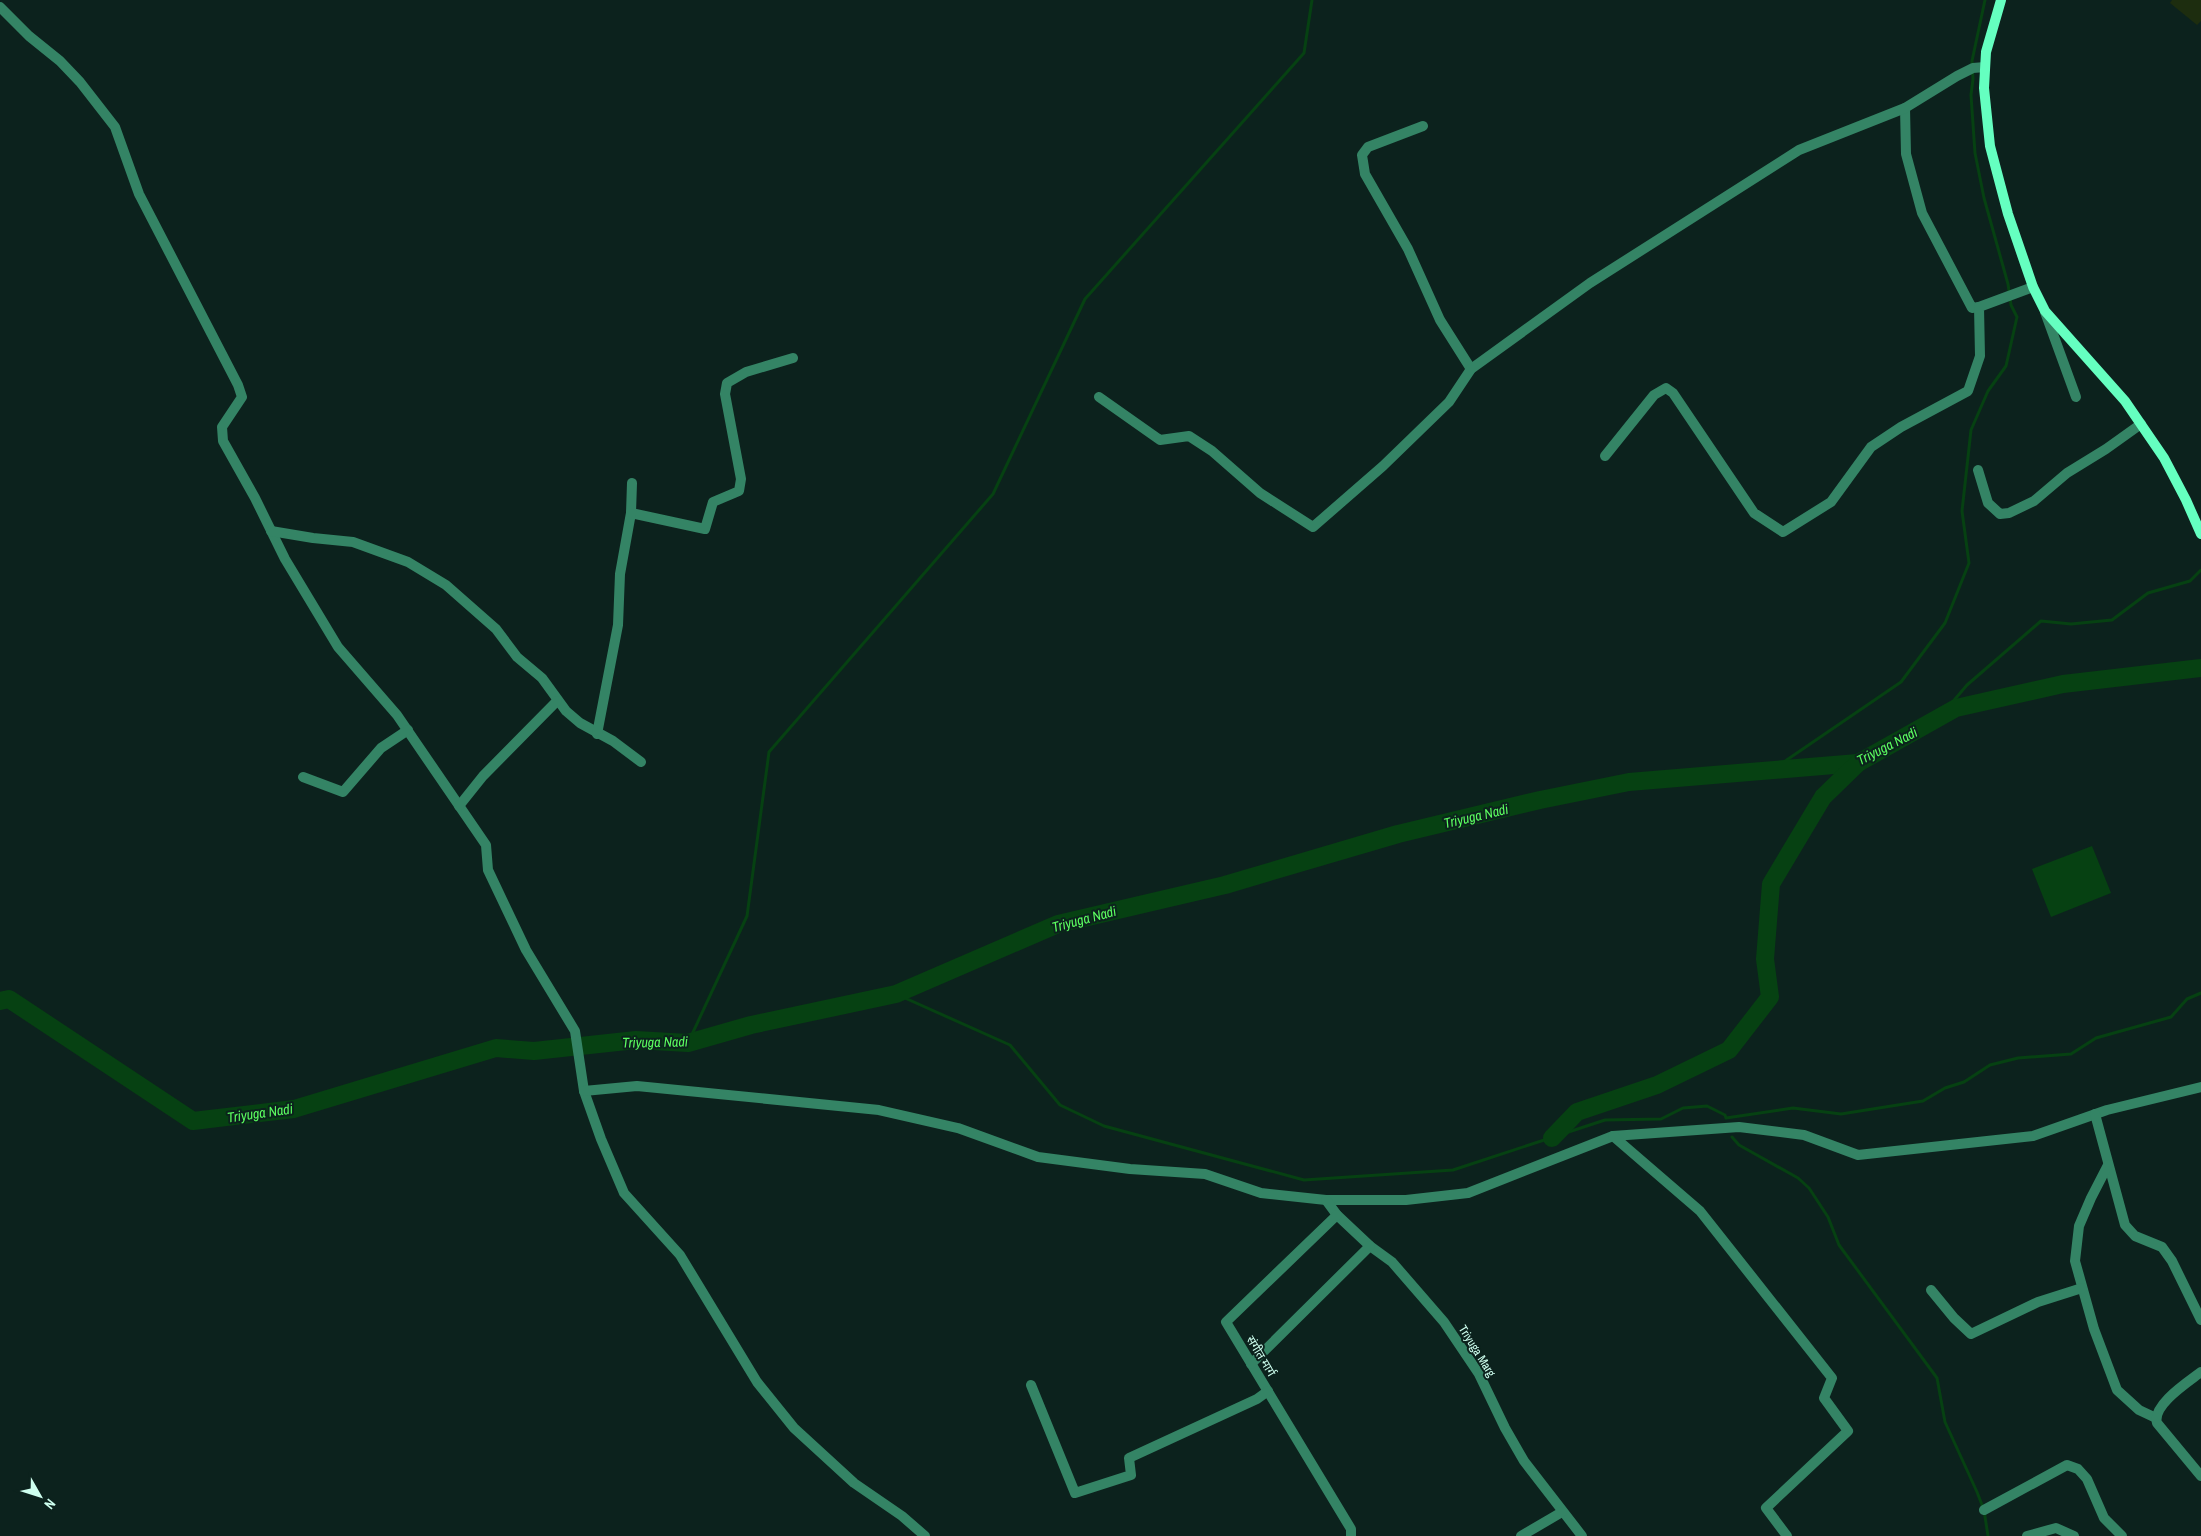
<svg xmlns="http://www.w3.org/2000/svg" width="2201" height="1536" font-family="'Archivo Narrow','Noto Sans Devanagari',sans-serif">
<rect width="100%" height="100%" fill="#0c221d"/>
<!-- green -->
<path fill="#1d2d0f" d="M2172,0H2201V21L2197,25L2170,3Z"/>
<!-- water -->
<path fill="#064112" d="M2092,846L2111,893L2051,917L2032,869Z"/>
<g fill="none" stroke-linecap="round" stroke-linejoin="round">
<!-- stream -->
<g stroke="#064112" stroke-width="3">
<path d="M1939,718L1967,685L2041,621L2071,624L2112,620L2148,593L2190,581L2201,570"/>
<path d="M1772,770L1901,682L1945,623L1969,563L1962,511L1971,430L1988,391L2006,366L2017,317L2011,305L2008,284L1984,198L1975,153L1971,95L1973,79L1972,61L1985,0"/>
<path d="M896,994L1010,1045L1060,1105L1104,1126L1304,1180L1453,1170L1605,1120L1661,1119L1683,1108L1707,1106L1725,1115L1726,1118L1793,1108L1841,1114L1923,1101L1945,1088L1964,1082L1990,1065L2018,1058L2071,1054L2096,1038L2171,1017L2187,999L2201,993"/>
<path d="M688,1043L747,916L769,752L993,494L1085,299L1304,53L1312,0"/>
<path d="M1732,1137L1739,1145L1798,1178L1809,1188L1828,1217L1839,1245L1937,1378L1945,1422L1977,1492L1984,1510L1988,1536"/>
</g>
<!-- river -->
<g stroke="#064112" stroke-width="18">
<path d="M0,1001L9,999L193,1121L294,1109L496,1048L534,1051L636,1040L688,1043L751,1025L896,994L1058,924L1225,885L1398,834L1540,800L1629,782L1858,763L1956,708L2063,684L2201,668"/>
<path d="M1552,1138L1577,1112L1657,1085L1729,1050L1770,997L1765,959L1771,884L1823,797L1858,763"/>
</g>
<!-- minor -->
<g stroke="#348465" stroke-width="10">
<path d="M0,7L29,36L60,61L80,82L115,127L139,194L238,385L242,397L222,427L223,441L255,498L285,559L338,647L397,715L486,845L488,870L526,950L575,1031L584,1091L601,1139L624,1193L680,1255L757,1382L794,1428L854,1483L902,1516L925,1536"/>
<path d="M1905,108L1906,154L1922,213L1972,308L1979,307"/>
<path d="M1423,126L1368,147L1362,155L1365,174L1408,249L1440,320L1471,369"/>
<path d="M2045,312L2076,397"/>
<path d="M1099,397L1160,440L1189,436L1212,451L1260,493L1313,527L1383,466L1449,402L1471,369L1590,283L1799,150L1905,108L1957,76L1973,68L1985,67"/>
<path d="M1605,456L1654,395L1666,388L1673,393L1754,513L1783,532L1831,502L1871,447L1901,427L1968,391L1980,356L1979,307L2033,287"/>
<path d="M1978,470L1988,503L2000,514L2009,513L2034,501L2067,473L2106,449L2141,424"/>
<path d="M631,513L705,529L713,502L739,491L741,479L725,394L727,383L746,372L793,358"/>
<path d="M271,531L313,538L353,542L408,562L446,585L496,629L517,657L542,678L566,711L580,723L613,741L641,762"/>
<path d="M597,734L618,625L620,574L631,513L632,483"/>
<path d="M303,777L343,792L381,748L408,730"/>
<path d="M459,806L483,776L557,701"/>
<path d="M584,1091L637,1086L879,1110L958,1128L1038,1157L1130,1169L1205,1174L1261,1193L1326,1200H1406L1468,1193L1613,1136L1739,1127L1804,1135L1858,1155L2033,1136L2107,1110L2201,1087"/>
<path d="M2095,1114L2125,1225L2135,1236L2162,1247L2172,1261L2201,1320"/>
<path d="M1613,1136L1700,1211L1832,1378L1824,1398L1848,1431L1766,1508L1787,1536"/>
<path d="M2108,1165L2091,1198L2079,1226L2075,1261L2094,1329L2117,1390L2139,1410L2156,1418"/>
<path d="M1326,1200L1337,1215L1370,1246L1392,1262L1444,1322L1479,1374L1505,1428L1524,1461L1582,1536"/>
<path d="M1337,1215L1226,1322L1351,1529V1536"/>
<path d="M1931,1290L1954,1318L1971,1334L2038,1302L2082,1288"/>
<path d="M1251,1364L1370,1246"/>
<path d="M2201,1372C2188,1382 2152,1405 2157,1423L2201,1476"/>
<path d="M1031,1385L1075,1493L1131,1475L1129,1458L1257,1399L1268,1391"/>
<path d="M1984,1510L2067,1465L2078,1469L2087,1479L2104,1518L2122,1536"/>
<path d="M1521,1536L1562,1512"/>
<path d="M2027,1536L2056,1528L2074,1536"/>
</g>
<!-- secondary -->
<path stroke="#65ffc0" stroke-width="10" d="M2001,0L1986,52L1984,88L1990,146L2008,214L2033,287L2045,311L2125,401L2164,458L2186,500L2201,534"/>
</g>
<g text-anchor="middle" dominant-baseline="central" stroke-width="4" stroke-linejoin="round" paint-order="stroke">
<!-- street labels -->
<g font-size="12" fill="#ceffef" stroke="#0c221d">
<text transform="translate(1477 1351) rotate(58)">Triyuga Marg</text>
<text transform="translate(1261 1356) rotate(59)">संगीत मार्ग</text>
</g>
<!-- water labels -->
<g font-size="14" font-style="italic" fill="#5cff60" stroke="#0c221d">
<text transform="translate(1887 746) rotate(-27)">Triyuga Nadi</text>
<text transform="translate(1476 816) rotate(-13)">Triyuga Nadi</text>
<text transform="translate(1084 919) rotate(-15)">Triyuga Nadi</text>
<text transform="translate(655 1042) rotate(-1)">Triyuga Nadi</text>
<text transform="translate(260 1113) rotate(-8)">Triyuga Nadi</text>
</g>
</g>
<!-- north arrow -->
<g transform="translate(40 1496) rotate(129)" stroke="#0c221d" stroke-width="4" paint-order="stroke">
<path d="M0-4L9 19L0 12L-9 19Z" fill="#ceffef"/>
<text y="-8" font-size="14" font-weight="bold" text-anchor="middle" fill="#ceffef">N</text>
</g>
</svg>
